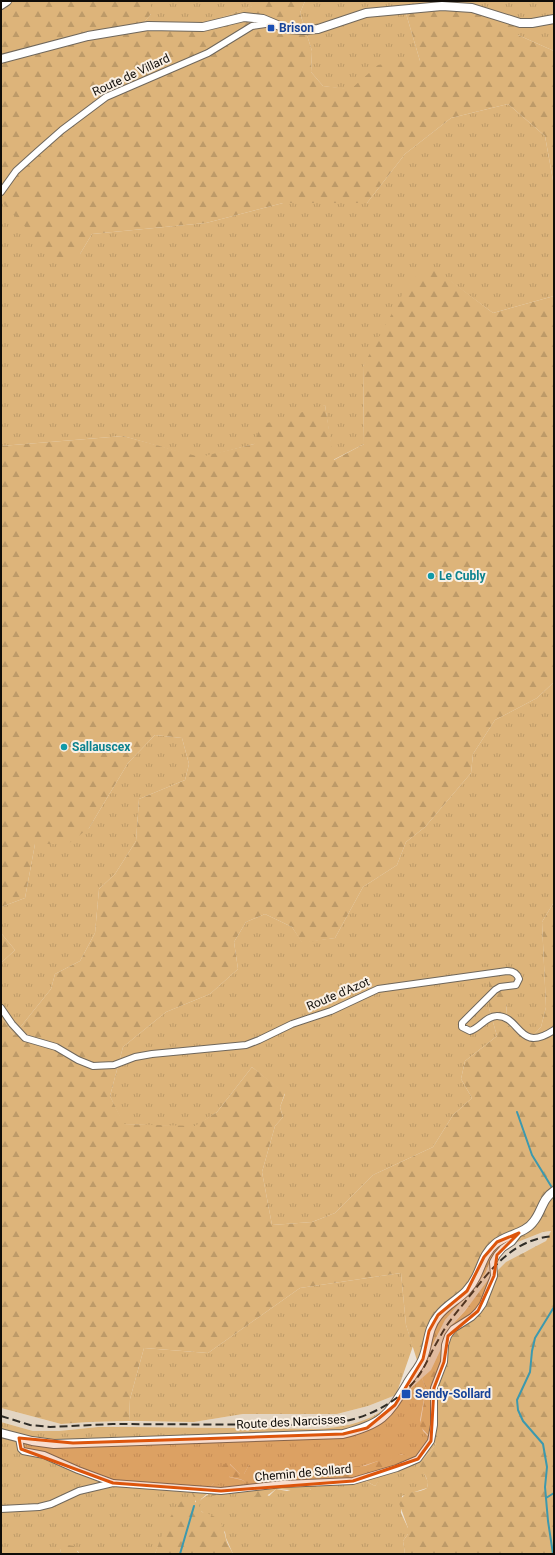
<svg xmlns="http://www.w3.org/2000/svg" width="555" height="1555" font-family="Roboto,sans-serif">
<defs>
<pattern id="grass-tufts" width="24" height="20" patternUnits="userSpaceOnUse"><rect width="24" height="20" fill="#ddb47a"/><path d="M3 7l-1-3M5 7V3M7 7l1-3M15 17l-1-3M17 17v-4M19 17l1-3" fill="none" stroke="#bd9a68"/></pattern>
<pattern id="forest-firs" width="22" height="20" patternUnits="userSpaceOnUse"><rect width="22" height="20" fill="#ddb47a"/><path d="M5 1l3.5 6h-7zM16 11l3.5 6h-7z" fill="#bd9a68"/></pattern>
</defs>
<rect width="100%" height="100%" fill="#ece3d7"/>
<!-- built -->
<path fill="#e3d5c3" d="M552,1231L546,1241L539,1247L524,1252L477,1296L452,1325L431,1370L387,1410L367,1420L336,1428L318,1429L129,1427H98L59,1431H33L1,1422V1408L61,1424L89,1422H194L243,1414H337L368,1406L396,1395L429,1354L445,1320L485,1274L489,1264L515,1243L543,1232Z"/>
<!-- grass -->
<g fill="url(#grass-tufts)" fill-rule="evenodd">
<path d="M151,1H249L253,6L212,21L185,26H141L151,14Z"/>
<path d="M305,1H554V51L518,35L405,10L420,61L365,78L352,90L323,86L311,72L312,51L300,13Z"/>
<path d="M508,104L545,136L554,186V296L493,313L434,269L363,366L364,444L333,460L325,405L254,444L200,458L123,436L1,446V201L80,254L92,234L206,223L283,203H367L405,154L451,118Z"/>
<path d="M554,682V902L542,922L546,1007L541,1027L528,1041L508,1025L506,1004L489,1008L497,1036L465,1061L461,1079L472,1098L453,1115L433,1147L373,1175L335,1213L312,1222L272,1225L262,1172L275,1126L283,1117L280,1107L285,1094L252,1067L217,1112L195,1127L123,1124L110,1096L123,1047L166,1012L210,994L238,969L234,942L246,922L265,914L292,927L302,942L335,938L363,887L397,865L406,842L425,827L471,773L473,754L495,720L537,698Z"/>
<path d="M155,735L182,738L189,764L185,780L139,799L136,841L115,874L99,889L95,933L80,961L55,974L51,989L14,1035L1,1017V963L15,950L1,933V907L25,898L35,844L89,828L128,763Z"/>
<path d="M401,1273L406,1325L413,1346L396,1395L368,1406L337,1414H243L194,1422L129,1421L130,1399L144,1348L208,1353L300,1288Z"/>
<path d="M422,1378L426,1389L420,1420L423,1431L436,1444L429,1453L419,1462L428,1482L427,1488L402,1496L401,1513L408,1528V1534L403,1541L405,1554H233L226,1538L225,1532L199,1509C197,1498 205,1498 210,1493C212,1492 213,1486 214,1483L209,1489L192,1493L195,1497V1504L191,1505L189,1503L164,1532L155,1554H79L78,1551L61,1549L60,1554H1V1422L33,1431H59L98,1427H129L318,1429C368,1426 387,1411 422,1378ZM401,1454L409,1457L387,1468L375,1486L364,1480L359,1467L378,1461H390ZM230,1464L240,1474H244L249,1465L259,1477L283,1472L295,1475L306,1468H312L311,1490L294,1489L287,1491L276,1489L269,1496L242,1480L229,1477Z"/>
</g>
<!-- forest -->
<g fill="url(#forest-firs)">
<path d="M1,1H151V14L142,25L185,26L212,21L252,6L249,1H305L300,13L312,51L311,72L323,86L351,89L378,65L409,59L420,61L405,10L467,9L512,23L518,35L554,51V186L545,136L508,104L451,118L405,154L367,203H283L206,223L92,234L80,254L57,261L1,201Z"/>
<path d="M434,268L493,313L554,296V682L537,698L495,720L473,754L471,773L425,827L406,842L397,865L363,887L335,938L302,943L292,927L265,914L246,922L234,942L238,969L210,994L166,1012L123,1047L110,1096L124,1124L195,1126L217,1112L252,1067L285,1093L280,1107L283,1117L275,1126L262,1172L272,1225L312,1222L335,1213L373,1175L433,1147L453,1115L472,1098L461,1079L465,1061L497,1036L489,1008V980H495L518,988L506,1005L508,1025L528,1041L541,1027L546,1007L542,922L554,902V1554H405L403,1541L408,1534V1528L399,1503C405,1488 416,1495 427,1488C429,1479 425,1474 419,1468V1462L429,1453L436,1444L420,1426L426,1389L422,1378L431,1370L452,1325L465,1311L488,1280L506,1262L546,1241L551,1231L543,1232L515,1243L489,1264L485,1274L445,1320L420,1370L406,1325L401,1273L300,1288L208,1353L144,1348L130,1399L129,1421L89,1422L61,1424L1,1408V1017L14,1035L51,989L55,974L80,961L95,933L99,889L115,874L136,841L139,799L185,780L189,764L182,738L155,735L128,763L89,828L68,844H35L25,898L1,907V446L123,436L200,457L254,444L261,425L325,405L334,460L364,444L363,366L411,279Z"/>
<path d="M1,933L15,950L1,963Z"/>
<path d="M397,1454L406,1455L409,1457L410,1465L403,1470L390,1467L375,1486L364,1480L345,1479L339,1475L340,1471L345,1467L365,1466L378,1461H390Z"/>
<path d="M227,1462L240,1474H244L249,1465L253,1464L257,1466V1475L259,1477L283,1472L295,1475L306,1468L326,1469L330,1475C327,1478 325,1482 322,1485C313,1494 287,1489 276,1489C268,1495 260,1503 251,1493C248,1490 247,1485 244,1481C239,1477 231,1479 226,1475L222,1466Z"/>
<path d="M192,1480L197,1481L203,1487L209,1489L214,1483L221,1486L222,1489L220,1494L213,1496L207,1494L201,1499L199,1506L202,1512C220,1517 222,1521 226,1539C227,1544 231,1549 233,1554H155C160,1540 173,1503 187,1497L190,1499V1504L196,1502L189,1487Z"/>
<path d="M68,1545L74,1546L79,1554H60L61,1549Z"/>
</g>
<g fill="none" stroke-linecap="round" stroke-linejoin="round">
<!-- stream -->
<g stroke="#3c99ae" stroke-width="2">
<path d="M517,1112L532,1155L551,1186"/>
<path d="M546,1498L554,1493"/>
<path d="M180,1554L194,1506"/>
<path d="M553,1554L548,1521L545,1487L547,1467L543,1444L523,1421L518,1410L517,1400L530,1372L532,1351L535,1338L554,1307"/>
</g>
<!-- street casing -->
<g stroke="#6f675c" stroke-width="8">
<g id="street">
<path d="M1,192L16,171L37,152L62,130L106,97L208,53L252,26L272,23"/>
<path d="M1,1008L12,1024L25,1038L56,1047L78,1060L93,1066L114,1065L135,1057L152,1054L246,1045L259,1040L292,1024L331,1011L378,989L507,971C513,971 517,973 519,979L516,985L500,987L495,990L462,1023V1027L470,1031C480,1028 486,1016 497,1016C521,1016 518,1054 554,1030"/>
<path d="M19,1438L21,1449L23,1451L44,1455L78,1470L113,1483"/>
<path d="M1,1509L39,1507L51,1504L79,1491L113,1483L221,1491L282,1484L353,1481L397,1468L418,1459L431,1441L434,1425V1388L444,1362L445,1345L448,1336L453,1329L472,1317L478,1311L483,1304L494,1276L493,1262L497,1255L503,1248L512,1242L519,1233"/>
</g>
</g>
<!-- secondary casing -->
<g stroke="#6f675c" stroke-width="10">
<g id="secondary">
<path d="M1,5L7,1"/>
<path d="M1,59L88,36L148,26L203,27L244,17L263,19L287,29L304,30L318,29L366,13L442,6L472,8L520,23H532L554,19"/>
<path d="M1,1433L32,1441L54,1444L343,1434C382,1424 387,1417 407,1384C412,1375 420,1367 423,1358C429,1344 427,1329 438,1316C449,1301 466,1298 476,1277C482,1265 484,1253 495,1244C507,1234 525,1234 534,1221C542,1211 542,1199 554,1191"/>
</g>
</g>
<!-- street -->
<use href="#street" stroke="#fff" stroke-width="6"/>
<!-- secondary -->
<use href="#secondary" stroke="#fff" stroke-width="8"/>
<!-- rail -->
<path stroke="#302d27" stroke-width="2" stroke-dasharray="8 4" stroke-linecap="butt" d="M1,1416L30,1425L50,1427L113,1424L317,1425C353,1423 387,1411 412,1384C425,1370 430,1353 440,1337C447,1323 458,1311 468,1298C492,1268 513,1239 554,1236"/>
</g>
<!-- marked area -->
<path fill="#dd550c" fill-opacity="0.2" stroke="#dd550c" stroke-width="3" stroke-linejoin="round" d="M519,1233L497,1255L494,1276L478,1311L448,1336L444,1362L434,1388L431,1441L418,1459L353,1481L221,1491L113,1483L21,1449L19,1438L73,1443L343,1434L367,1428L395,1405L423,1359L429,1331L438,1315L467,1291L484,1257L497,1242Z"/>
<!-- markers -->
<g fill="#1a4fb4" stroke="#faf0e4" stroke-width="1.5">
<rect x="267" y="24" width="8" height="8" rx="2"/>
<rect x="401" y="1389" width="10" height="10" rx="2"/>
</g>
<g fill="#0f9aa8" stroke="#faf0e4" stroke-width="1.5">
<circle cx="431" cy="576" r="4"/>
<circle cx="64" cy="747" r="4"/>
</g>
<g text-anchor="middle" dominant-baseline="central" stroke-width="4" stroke-linejoin="round" paint-order="stroke">
<!-- transit labels -->
<g font-size="12" font-weight="bold" fill="#164399" stroke="#faf0e4" text-anchor="start">
<text x="279" y="28">Brison</text>
<text x="415" y="1394">Sendy-Sollard</text>
</g>
<!-- street labels -->
<g font-size="12" fill="#100d09" stroke="#faf0e4">
<text transform="translate(131 75) rotate(-25)">Route de Villard</text>
<text transform="translate(338 994) rotate(-23)">Route d'Azot</text>
<text transform="translate(291 1422) rotate(-3)">Route des Narcisses</text>
<text transform="translate(303 1473) rotate(-5)">Chemin de Sollard</text>
</g>
<!-- culture labels -->
<g font-size="12" font-weight="bold" fill="#0d838f" stroke="#faf0e4" text-anchor="start">
<text x="439" y="576">Le Cubly</text>
<text x="72" y="747">Sallauscex</text>
</g>
</g>
<!-- border -->
<rect width="555" height="1555" fill="none" stroke="#100d09" stroke-width="4"/>
</svg>
